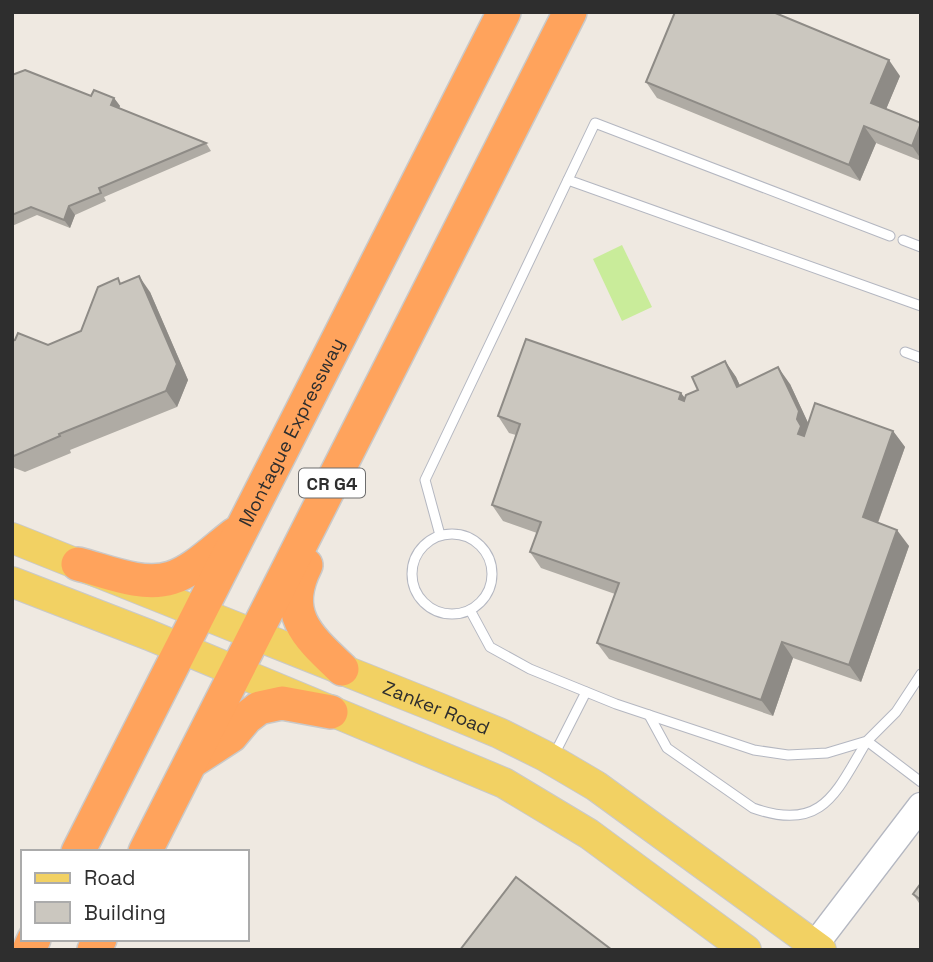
<svg xmlns="http://www.w3.org/2000/svg" width="933" height="962" font-family="'Space Grotesk',sans-serif">
<rect width="100%" height="100%" fill="#efe9e1"/>
<!-- pitch -->
<path fill="#c9ec9a" d="M622,245L652,307L622,321L593,259Z"/>
<g fill="none" stroke-linecap="round" stroke-linejoin="round">
<!-- lane casing -->
<g stroke="#b4b7c1" stroke-width="11">
<g id="lane">
<path d="M568,180L921,306"/>
<path d="M903,240L921,247"/>
<path d="M905,352L921,358"/>
<circle cx="452" cy="574" r="40"/>
<path d="M440,535L425,480L595,123L890,236"/>
<path d="M470,610L490,647L530,669L616,704L754,750L788,755L827,753L867,741L896,712L921,674"/>
<path d="M649,715L667,748L753,808C823,833 836,792 867,741L921,782"/>
<path d="M554,755L586,692"/>
</g>
</g>
<!-- secondary casing -->
<g stroke="#b4b7c1" stroke-width="29">
<path id="secondary" d="M811,950L921,806"/>
</g>
<!-- primary casing -->
<g stroke="#c9c9c9" stroke-width="32">
<g id="primary">
<path id="s1" d="M12,538L436,707L499,733L545,756L596,786L821,950"/>
<path d="M12,582L149,635L504,783L589,834L746,950"/>
</g>
</g>
<!-- highway casing -->
<g stroke="#c9c9c9" stroke-width="36">
<g id="highway">
<path d="M78,564C106,571 142,587 171,578C194,571 216,548 235,534"/>
<path d="M306,565C281,614 308,637 342,669"/>
<path d="M194,760L231,736L246,718L259,708L282,703L331,712"/>
<path id="s2" d="M78,852L504,12"/>
<path d="M145,852L570,12"/>
<path d="M29,950L34,939"/>
<path d="M94,950L100,939"/>
</g>
</g>
<!-- lane -->
<use href="#lane" stroke="#fff" stroke-width="9"/>
<!-- secondary -->
<use href="#secondary" stroke="#fff" stroke-width="26"/>
<!-- primary -->
<use href="#primary" stroke="#f2d163" stroke-width="30"/>
<!-- highway -->
<use href="#highway" stroke="#ffa35c" stroke-width="33"/>
</g>
<!-- wall -->
<g fill="#afaba4">
<path d="M12,75L91,96L114,98L120,106L119,108L206,143L211,151L104,197L106,201L75,215L70,228L37,215L12,226Z"/>
<path d="M900,76L886,109L921,123V161L876,143L860,181L657,98L646,82Z"/>
<path d="M121,283L150,292L188,380L177,407L70,450L71,453L25,472L12,467V341L48,345L81,331Z"/>
<path d="M725,361L736,377L740,386L790,384L808,423L893,431L905,447L878,523L909,546L861,682L793,658L773,716L609,659L597,643L615,594L541,568L530,552L537,533L503,521L492,505L516,435L509,433L498,416L681,393L685,398L698,390Z"/>
<path d="M921,883V906L913,894Z"/>
</g>
<!-- shaded-wall -->
<g fill="#8e8b86">
<path d="M889,60L900,76L882,119L871,103Z"/>
<path d="M114,98L120,106L117,113L111,105Z"/>
<path d="M921,124V159L912,146Z"/>
<path d="M864,126L876,143L860,181L849,165Z"/>
<path d="M69,206L75,215L70,228L64,220Z"/>
<path d="M139,276L150,292L188,380L177,407L166,391Z"/>
<path d="M725,361L736,377L748,403L737,387Z"/>
<path d="M778,367L790,384L810,427L812,443L798,434L797,419Z"/>
<path d="M681,393L693,409L679,399Z"/>
<path d="M893,431L905,447L874,533L863,517Z"/>
<path d="M897,530L909,546L861,682L849,665Z"/>
<path d="M782,642L793,658L773,716L761,700Z"/>
</g>
<!-- building -->
<g fill="#cbc7bf" stroke="#8e8b86" stroke-width="2">
<path d="M675,12H773L889,60L871,103L921,123L912,146L864,126L849,165L646,82Z"/>
<path d="M25,70L91,96L94,90L114,98L111,105L206,143L99,188L101,193L69,206L64,220L31,207L12,215V75Z"/>
<path d="M139,276L177,364L166,391L59,434L60,436L14,456L12,455V341L15,340L18,333L48,345L81,331L98,287L118,278L120,284Z"/>
<path d="M526,339L681,393L679,399L684,401L686,395L698,390L692,377L725,361L737,387L778,367L799,411L797,419L801,426L798,434L804,436L815,403L893,431L863,517L897,530L849,665L782,642L761,700L597,643L619,583L530,552L541,522L492,505L520,424L498,416Z"/>
<path d="M516,877L612,950H460Z"/>
<path d="M921,883V900L913,894Z"/>
</g>
<g text-anchor="middle" dominant-baseline="central" stroke-width="5" stroke-linejoin="round" paint-order="stroke">
<!-- shield labels -->
<rect fill="#fff" stroke="#6d6d6d" stroke-width="2" x="299" y="468.5" width="66" height="29" rx="5"/>
<g font-size="18" font-weight="bold" fill="#2e2e2e">
<text x="332" y="483">CR G4</text>
</g>
<!-- street labels -->
<g font-size="19" fill="#2e2e2e" stroke="#fff">
<text stroke="none"><textPath href="#s2" startOffset="471">Montague Expressway</textPath></text>
<text stroke="none"><textPath href="#s1" startOffset="457">Zanker Road</textPath></text>
</g>
</g>
<!-- border -->
<rect width="933" height="962" fill="none" stroke="#2e2e2e" stroke-width="28"/>
<!-- legend -->
<rect x="21" y="850" width="228" height="91" fill="#ffffff" stroke="#ababab" stroke-width="2"/>
<rect x="35" y="873" width="35" height="10" fill="#f2d163" stroke="#ababab" stroke-width="2"/>
<text x="84" y="885" font-size="21" fill="#2e2e2e">Road</text>
<rect x="35" y="902" width="35" height="21" fill="#cbc7bf" stroke="#ababab" stroke-width="2"/>
<text x="84" y="920" font-size="21" fill="#2e2e2e">Building</text>
</svg>
